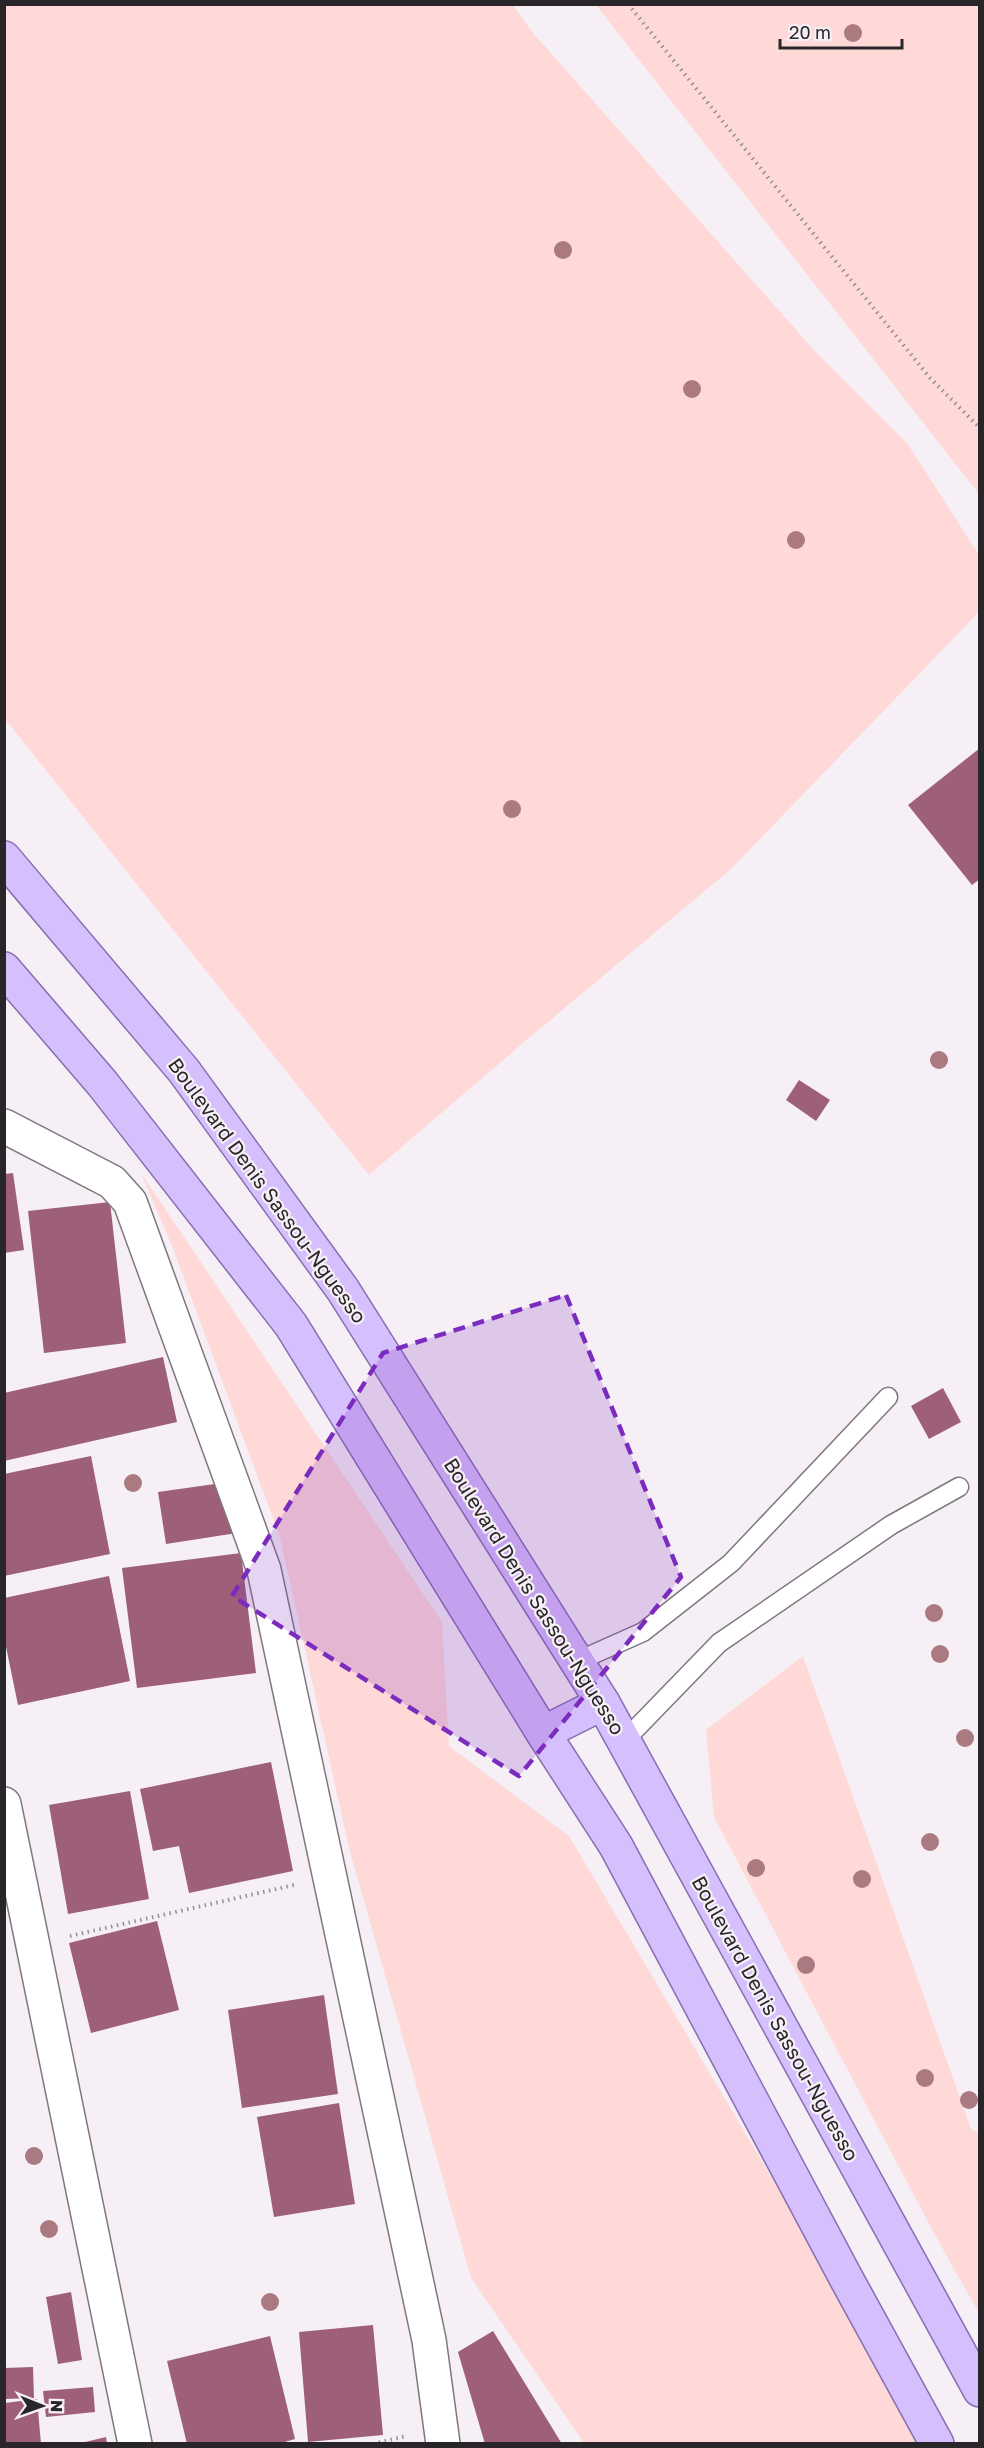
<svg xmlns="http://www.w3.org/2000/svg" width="984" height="2448" font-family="'Golos Text',sans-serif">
<rect width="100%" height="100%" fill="#f6eff6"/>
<!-- green -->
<g fill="#fed9d7">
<path d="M5,4L513,5L533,33L813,349L907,443L979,555V612L730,870L530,1037L369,1175L5,719Z"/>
<path d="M596,5H979V494Z"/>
<path d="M141,1173L442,1622L449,1746L569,1836L929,2443H584L471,2278L349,1848L280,1537L172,1246Z"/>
<path d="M803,1656L971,2129L979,2133V2313L935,2235L714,1817L706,1730Z"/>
</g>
<!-- building -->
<g fill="#9e5f79">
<path d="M980,748V879L972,885L908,805Z"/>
<path d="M799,1080L830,1100L816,1121L786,1100Z"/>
<path d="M13,1173L24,1250L4,1253V1174Z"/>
<path d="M110,1202L126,1343L44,1353L28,1211Z"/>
<path d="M163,1357L177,1422L4,1461V1393Z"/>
<path d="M943,1388L961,1422L929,1439L911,1406Z"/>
<path d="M91,1456L110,1554L4,1576V1474Z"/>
<path d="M229,1482L237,1533L166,1544L158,1492Z"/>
<path d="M241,1553L256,1673L137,1688L122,1568Z"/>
<path d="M109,1576L130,1681L18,1705L4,1637V1598Z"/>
<path d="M271,1762L293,1871L189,1893L179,1846L153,1851L140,1789Z"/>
<path d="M130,1791L149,1899L68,1914L49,1805Z"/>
<path d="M157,1921L179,2010L91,2033L69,1943Z"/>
<path d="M324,1995L338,2094L242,2108L228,2010Z"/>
<path d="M339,2103L355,2204L274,2217L257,2117Z"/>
<path d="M71,2292L82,2360L58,2364L46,2297Z"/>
<path d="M373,2325L383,2435L308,2442L299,2332Z"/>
<path d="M493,2331L562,2444H485L458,2352Z"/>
<path d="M270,2336L295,2439L278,2444H187L167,2361Z"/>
<path d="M33,2367L34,2398L4,2399V2368Z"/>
<path d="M93,2387L95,2412L46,2417L43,2391Z"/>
<path d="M37,2399L41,2444H5V2403Z"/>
<path d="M106,2437L107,2444H81V2443Z"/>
</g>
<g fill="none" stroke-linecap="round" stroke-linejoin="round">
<!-- service casing -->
<g stroke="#7e787e" stroke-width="21">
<g id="service">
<path d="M578,1661L643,1632L731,1563L888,1397"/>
<path d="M624,1741L719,1643L891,1525L959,1487"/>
</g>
</g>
<!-- minor casing -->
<g stroke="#7e787e" stroke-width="36">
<g id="minor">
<path d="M4,1126L112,1182L130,1202L264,1570L429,2340L443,2444"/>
<path d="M4,1804L135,2444"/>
</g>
</g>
<!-- primary casing -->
<g stroke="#866eb0" stroke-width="36">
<g id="primary">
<path d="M4,858L184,1071L343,1290L603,1703L980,2390"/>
<path d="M4,969L102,1083L291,1325L543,1733L616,1846L846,2278L937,2444"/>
<path d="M543,1733L603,1703"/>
</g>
</g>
<!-- path -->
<g stroke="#949094" stroke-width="4" stroke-dasharray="1.5 4.5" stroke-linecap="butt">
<path d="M628,4L930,378L980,428"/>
<path d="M70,1936L294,1885"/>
<path d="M373,2444L406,2436"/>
</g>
<!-- service -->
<use href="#service" stroke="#fff" stroke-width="18"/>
<!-- minor -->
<use href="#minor" stroke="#fff" stroke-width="33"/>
<!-- primary -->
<use href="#primary" stroke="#d5bffc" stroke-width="33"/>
</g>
<!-- trees -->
<g fill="#ab7a80">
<circle cx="853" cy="33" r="9"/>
<circle cx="563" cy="250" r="9"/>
<circle cx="692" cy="389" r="9"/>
<circle cx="796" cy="540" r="9"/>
<circle cx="512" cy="809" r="9"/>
<circle cx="939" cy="1060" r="9"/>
<circle cx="133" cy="1483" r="9"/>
<circle cx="934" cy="1613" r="9"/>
<circle cx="940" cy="1654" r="9"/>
<circle cx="965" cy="1738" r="9"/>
<circle cx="930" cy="1842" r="9"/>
<circle cx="756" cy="1868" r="9"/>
<circle cx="862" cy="1879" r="9"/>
<circle cx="806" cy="1965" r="9"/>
<circle cx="925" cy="2078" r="9"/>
<circle cx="969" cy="2100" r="9"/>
<circle cx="34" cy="2156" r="9"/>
<circle cx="49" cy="2229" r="9"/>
<circle cx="270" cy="2302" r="9"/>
</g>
<!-- marked area -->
<path fill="#7b2cbf" fill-opacity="0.2" stroke="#7b2cbf" stroke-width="4.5" stroke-dasharray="12 8" stroke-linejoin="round" d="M566,1295L681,1577L519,1776L232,1596L383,1353Z"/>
<g text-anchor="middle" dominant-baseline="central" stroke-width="4.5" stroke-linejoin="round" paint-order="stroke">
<!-- street labels -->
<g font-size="20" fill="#282628" stroke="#f6eff6">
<text transform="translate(268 1190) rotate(54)">Boulevard Denis Sassou-Nguesso</text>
<text transform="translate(535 1596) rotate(58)">Boulevard Denis Sassou-Nguesso</text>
<text transform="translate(776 2018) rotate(61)">Boulevard Denis Sassou-Nguesso</text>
</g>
</g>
<!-- border -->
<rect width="984" height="2448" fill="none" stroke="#282628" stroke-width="12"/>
<!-- north arrow -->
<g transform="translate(42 2406) rotate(91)" stroke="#f6eff6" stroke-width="4.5" paint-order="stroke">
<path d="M0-4.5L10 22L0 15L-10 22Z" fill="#282628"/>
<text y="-9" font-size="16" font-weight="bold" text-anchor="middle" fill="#282628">N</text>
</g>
<!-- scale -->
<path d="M780 39v9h122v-9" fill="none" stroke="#282628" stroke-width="3"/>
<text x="789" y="39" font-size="18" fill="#282628" stroke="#f6eff6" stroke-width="4.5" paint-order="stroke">20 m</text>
</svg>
